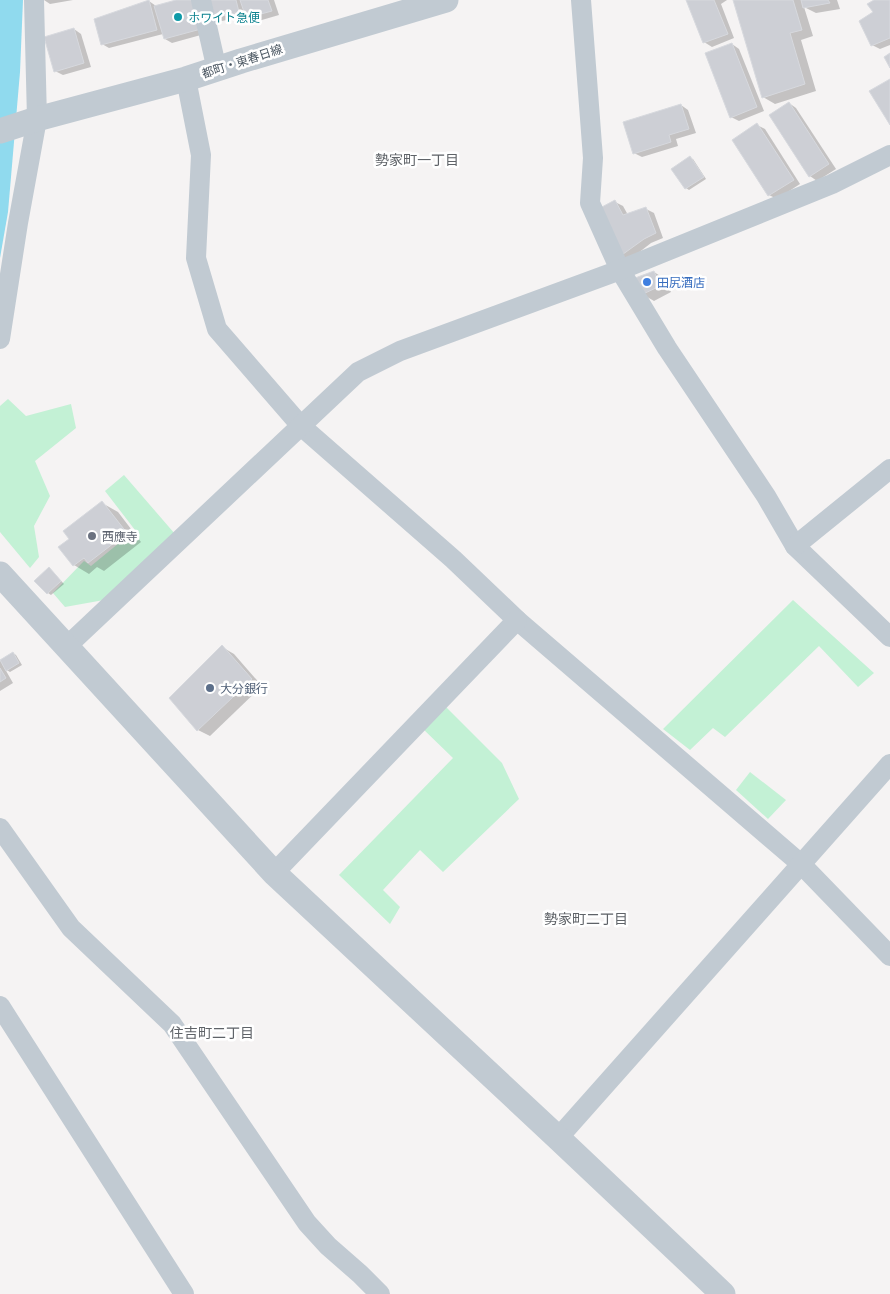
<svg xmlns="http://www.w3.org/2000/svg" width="890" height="1294" font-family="Lato,'Noto Sans JP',sans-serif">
<rect width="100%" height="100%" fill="#f5f3f3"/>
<!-- green -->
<g fill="#c3f1d5">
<path d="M8,399L26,416L71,404L76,428L35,461L50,496L34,526L39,557L30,568L0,532V406Z"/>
<path d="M124,475L175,534L115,598L65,607L53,593L84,561L91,566L135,530L105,491Z"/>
<path d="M793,600L874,673L858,687L819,646L725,737L713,728L690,750L663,729Z"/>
<path d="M444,705L502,763L519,799L443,872L420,850L383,890L400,907L390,924L339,875L453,758L422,728Z"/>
<path d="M750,772L786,800L768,819L736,790Z"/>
</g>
<!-- water -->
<path fill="#90daee" d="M0,0H23L20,72L8,212L0,258Z"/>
<!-- shadow -->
<g fill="#0003">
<path d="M44,0H73L50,4Z"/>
<path d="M180,0L208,33L172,43L165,39L163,34L109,48L102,44L149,1L156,6Z"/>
<path d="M211,0H274L279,15L255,22L247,17L246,16L222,21L215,17Z"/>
<path d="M687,0H727L721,4L734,38L712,47L704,42Z"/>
<path d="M734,0H837L840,9L816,13L804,7L813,36L801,40L816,91L775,104L763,97Z"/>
<path d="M876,0H890V45L880,49L872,45Z"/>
<path d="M74,29L81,34L91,67L63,75L55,71Z"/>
<path d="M732,44L739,49L764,111L739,121L731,117Z"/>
<path d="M789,103L796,108L836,169L817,181L810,176Z"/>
<path d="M681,105L688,110L696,133L676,139L678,146L642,157L634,153Z"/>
<path d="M757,125L765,129L800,184L777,199L769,195Z"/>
<path d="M690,158L693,159L706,179L689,190L686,188Z"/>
<path d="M615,202L623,206L628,215L646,209L654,213L663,238L651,243L628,261L620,256Z"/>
<path d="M654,272L665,279L671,292L654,301L642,294Z"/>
<path d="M102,503L118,512L141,542L104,571L97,567L89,574L74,565L71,539Z"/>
<path d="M49,569L52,571L64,584L51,595L48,593Z"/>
<path d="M222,647L234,654L262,686L210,736L198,730Z"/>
<path d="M13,653L16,655L22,665L10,672L5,669L13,683L0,691V661Z"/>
</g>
<!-- building -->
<g fill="#cdcfd5" stroke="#d7d9de">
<path d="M149,0L157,30L101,45L94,19Z"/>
<path d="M176,0H193L201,29L164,39L154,6Z"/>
<path d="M210,0H236L239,12L214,18Z"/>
<path d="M240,0H268L272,11L246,18Z"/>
<path d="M686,0H714L728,34L703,43Z"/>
<path d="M733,0H793L802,30L790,33L805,84L762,98Z"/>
<path d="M801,0H828L830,3L803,8Z"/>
<path d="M874,0H890V38L871,46L859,21L873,12L867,4Z"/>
<path d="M74,28L84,63L54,72L44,37Z"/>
<path d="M732,43L757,107L730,118L705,53Z"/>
<path d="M890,53V68L884,57Z"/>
<path d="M890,79V125L869,91Z"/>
<path d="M789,102L829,164L809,177L769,115Z"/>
<path d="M681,104L689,129L669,135L671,142L633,154L623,122Z"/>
<path d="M757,123L794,180L768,196L732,140Z"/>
<path d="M690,156L704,177L685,189L671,169Z"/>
<path d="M615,200L623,215L646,207L656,233L644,239L619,257L600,208Z"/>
<path d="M654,271L660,286L641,295L635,278Z"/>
<path d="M102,501L127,533L88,563L84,558L73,566L58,547L69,539L63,531Z"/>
<path d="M49,567L61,581L47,594L34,581Z"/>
<path d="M222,645L252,679L197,731L169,698Z"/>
<path d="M13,652L19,663L6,671L0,660Z"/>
<path d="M0,668L6,678L0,682Z"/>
</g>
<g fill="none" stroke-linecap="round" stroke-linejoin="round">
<!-- minor -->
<g stroke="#c1cad2" stroke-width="20">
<path d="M201,0L217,70"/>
<path d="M581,0L593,158L590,203L620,270L667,348L766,496L795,546L890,637"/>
<path d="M186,79L201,155L196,258L217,329L301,426L453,559L517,620L801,864L890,956"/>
<path d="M0,339L18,223L37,119L34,0"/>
<path d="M795,546L890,469"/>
<path d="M66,647L358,372L400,351L620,270L832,184L890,155"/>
<path d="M0,828L71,928L172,1024L307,1223L328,1246L360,1274L380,1294"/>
<path d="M274,873L517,620"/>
<path d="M0,1006L184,1294"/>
<path d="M558,1138L890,764"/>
</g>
<!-- tertiary -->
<g stroke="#c1cad2" stroke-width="25">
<path d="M0,131L37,119L186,79L241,61L446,0"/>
<path d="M0,574L274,873L558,1138L723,1294"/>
</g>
</g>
<!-- markers -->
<circle fill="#0f9aa8" stroke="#fff" stroke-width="2" cx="178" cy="17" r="5"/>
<circle fill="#3f7fe0" stroke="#fff" stroke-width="2" cx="647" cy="282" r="5"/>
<circle fill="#6b7280" stroke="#fff" stroke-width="2" cx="92" cy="536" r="5"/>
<circle fill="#5c6f8a" stroke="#fff" stroke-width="2" cx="210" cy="688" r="5"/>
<g text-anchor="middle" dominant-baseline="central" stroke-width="5" stroke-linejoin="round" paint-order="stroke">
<!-- culture labels -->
<g font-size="12" fill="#0d838f" stroke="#fff" text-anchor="start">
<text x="188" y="17">ホワイト急便</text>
</g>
<!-- street labels -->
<g font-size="12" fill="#4a5661" stroke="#fff">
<text transform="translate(242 61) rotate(-18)">都町・東春日線</text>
</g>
<!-- shop labels -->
<g font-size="12" fill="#366cbe" stroke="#fff" text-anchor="start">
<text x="657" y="282">田尻酒店</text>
</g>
<!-- worship labels -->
<g font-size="12" fill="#5b616d" stroke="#fff" text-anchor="start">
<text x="102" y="536">西應寺</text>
</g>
<!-- service labels -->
<g font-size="12" fill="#4e5e75" stroke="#fff" text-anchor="start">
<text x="220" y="688">大分銀行</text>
</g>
<!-- neighbourhood labels -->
<g font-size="14" fill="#5f6368" stroke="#fff">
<text x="417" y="159">勢家町一丁目</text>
<text x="586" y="918">勢家町二丁目</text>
<text x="212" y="1032">住吉町二丁目</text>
</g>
</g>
</svg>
